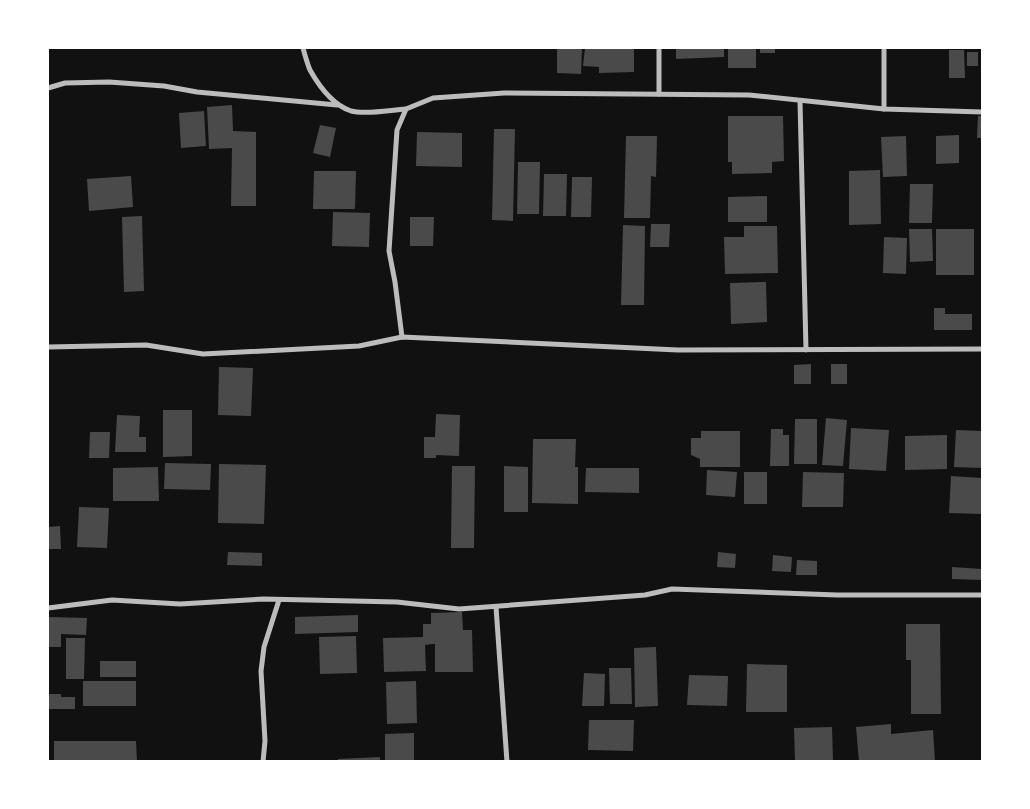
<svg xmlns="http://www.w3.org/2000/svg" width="1030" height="809" font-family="Arial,sans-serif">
<rect width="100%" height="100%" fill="#111"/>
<!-- building -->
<g fill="#4a4a4a">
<path d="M557,48H582L581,74L557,73Z"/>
<path d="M585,48H634V72L599,73V67L583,66Z"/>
<path d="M676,48H724V57L676,59Z"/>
<rect x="728" y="48" width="28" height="20"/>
<rect x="760" y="48" width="15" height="5"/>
<path d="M949,50H964L965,78H949Z"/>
<rect x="967" y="52" width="11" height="14"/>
<path d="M232,105L233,131L256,132V206H231L232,148L209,149L207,107Z"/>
<path d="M204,111L206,146L181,148L179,113Z"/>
<path d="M728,116H783L784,161L772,162V173L732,174V162H728Z"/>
<path d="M978,116H982V138H977Z"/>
<path d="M320,125L336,128L330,157L313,153Z"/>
<path d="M494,129H515L513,221L492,220Z"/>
<path d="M417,132L462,133V167L416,166Z"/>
<path d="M959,135V163L936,164V136Z"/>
<path d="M626,136H657L656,177L651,176L650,218H624Z"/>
<path d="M906,136L907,176L883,177L881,137Z"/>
<path d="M518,162H540L539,214H517Z"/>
<path d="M880,170L881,224L849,225V171Z"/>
<path d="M314,171H356L355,209H313Z"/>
<path d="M544,174H567L566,216H543Z"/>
<path d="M131,176L133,207L89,211L87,179Z"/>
<path d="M572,177H592L591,217H571Z"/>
<path d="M910,184H933L932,223H909Z"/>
<path d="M767,196V222H728V197Z"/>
<path d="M333,212L370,213L369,247L332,246Z"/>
<path d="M142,216L144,291L124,292L122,217Z"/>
<path d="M410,217H434L433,246H410Z"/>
<path d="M651,224H670L669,247H650Z"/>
<path d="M623,225L645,226L644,305H621Z"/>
<path d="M744,226H777L778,273L725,274L724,237H744Z"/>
<path d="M909,229H932L933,261L910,262Z"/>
<rect x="936" y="229" width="38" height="46"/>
<path d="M884,237L907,238L906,274L883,273Z"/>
<path d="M766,282L767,322L731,324L730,283Z"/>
<path d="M934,308H945V314H972V330H934Z"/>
<path d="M811,364V384H794V365Z"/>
<rect x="831" y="364" width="16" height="20"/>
<path d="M219,367L253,368L251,416L218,415Z"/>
<path d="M163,410H192V456L163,457Z"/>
<path d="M436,414L460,415L459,456L436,455V458H424V437H435Z"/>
<path d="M117,415L140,416L139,437H146V452H115Z"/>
<path d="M826,418L847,420L843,466L822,465Z"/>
<path d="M795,419H817V464H794Z"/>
<path d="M851,428L889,430L886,471L849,469Z"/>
<path d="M771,429H783V435H789V466H770Z"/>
<path d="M956,430L982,431V468L954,467Z"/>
<path d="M701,431H740V467H700V459L691,455V438H701Z"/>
<path d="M90,432H110L109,458H89Z"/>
<path d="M947,435V469L905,470V436Z"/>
<path d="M533,439H576L575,467H578V504L532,503Z"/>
<path d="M165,463L211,464L210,490L164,489Z"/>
<path d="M219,464L266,465L264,524L218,523Z"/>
<path d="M452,466H475L474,548H451Z"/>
<path d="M504,466L528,467V512H504Z"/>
<path d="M158,467L159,501H113V468Z"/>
<path d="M586,468H639V493L585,492Z"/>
<path d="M707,470L737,472L735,497L706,495Z"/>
<rect x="744" y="472" width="23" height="32"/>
<path d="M803,472L844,473L843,507H802Z"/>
<path d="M951,476L982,478V514L949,513Z"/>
<path d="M79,507L109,508L107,548L77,547Z"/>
<path d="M60,526L61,549H48V527Z"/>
<path d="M228,552L262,553V566L227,565Z"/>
<path d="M718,552L736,554L735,568L717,567Z"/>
<path d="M773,555L792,557L791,572L772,571Z"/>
<path d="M797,560L817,561V575H796Z"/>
<path d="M952,567L982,569V580L952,579Z"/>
<path d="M462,612L463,630H472L473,672H435V644H432L425,645L426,671L384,672L383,638L423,637V624H431V613Z"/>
<path d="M358,615V632L295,634V617Z"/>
<path d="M48,617L87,618L86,635L61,634V647H48Z"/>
<path d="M906,624H940L941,714H911V660H906Z"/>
<path d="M356,636L357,673L320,674L319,637Z"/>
<path d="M66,638H85L84,679H66Z"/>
<path d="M656,647L658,706L635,707L634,648Z"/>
<rect x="100" y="661" width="36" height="16"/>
<path d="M747,664L787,665V712H746Z"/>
<path d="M609,668H631L632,704H610Z"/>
<path d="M584,673L605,674L604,706H582Z"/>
<path d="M689,675L728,676L727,706L687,705Z"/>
<rect x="83" y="681" width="53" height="25"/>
<path d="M416,681L417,723L387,724L386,682Z"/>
<path d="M48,694H61V697H75V709H48Z"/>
<path d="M589,720H634L633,751L588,750Z"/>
<path d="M891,724V734L933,730L935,762H859L856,727Z"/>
<path d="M832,727L833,761L795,762L794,728Z"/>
<path d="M414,733V762H385V734Z"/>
<path d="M54,741H136L137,762H54Z"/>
<path d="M380,757V762H338V759Z"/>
</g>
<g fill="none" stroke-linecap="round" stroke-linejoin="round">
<!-- minor -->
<g stroke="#bcbcbc" stroke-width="5">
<path d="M303,48C305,55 307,63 310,70C319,86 333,105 351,111C366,115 390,110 406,109"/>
<path d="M48,88L65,83L109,82L164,86L197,92L337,105"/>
<path d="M659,94V48"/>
<path d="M800,101L806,350"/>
<path d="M884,109V48"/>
<path d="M402,337L395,282L389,251L397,130L406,109L433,98L504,93L749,95L884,109L982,112"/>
<path d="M48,347L146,345L203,354L359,346L402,337L678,350L982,349"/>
<path d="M496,607L507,762"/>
<path d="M48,608L112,600L180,604L264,599L397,602L459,609L645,595L672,589L837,595H982"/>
<path d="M263,762L265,741L261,671L264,647L279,600"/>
</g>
</g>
<!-- border -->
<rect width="1030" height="809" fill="none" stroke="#ffffff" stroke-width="98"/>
</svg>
